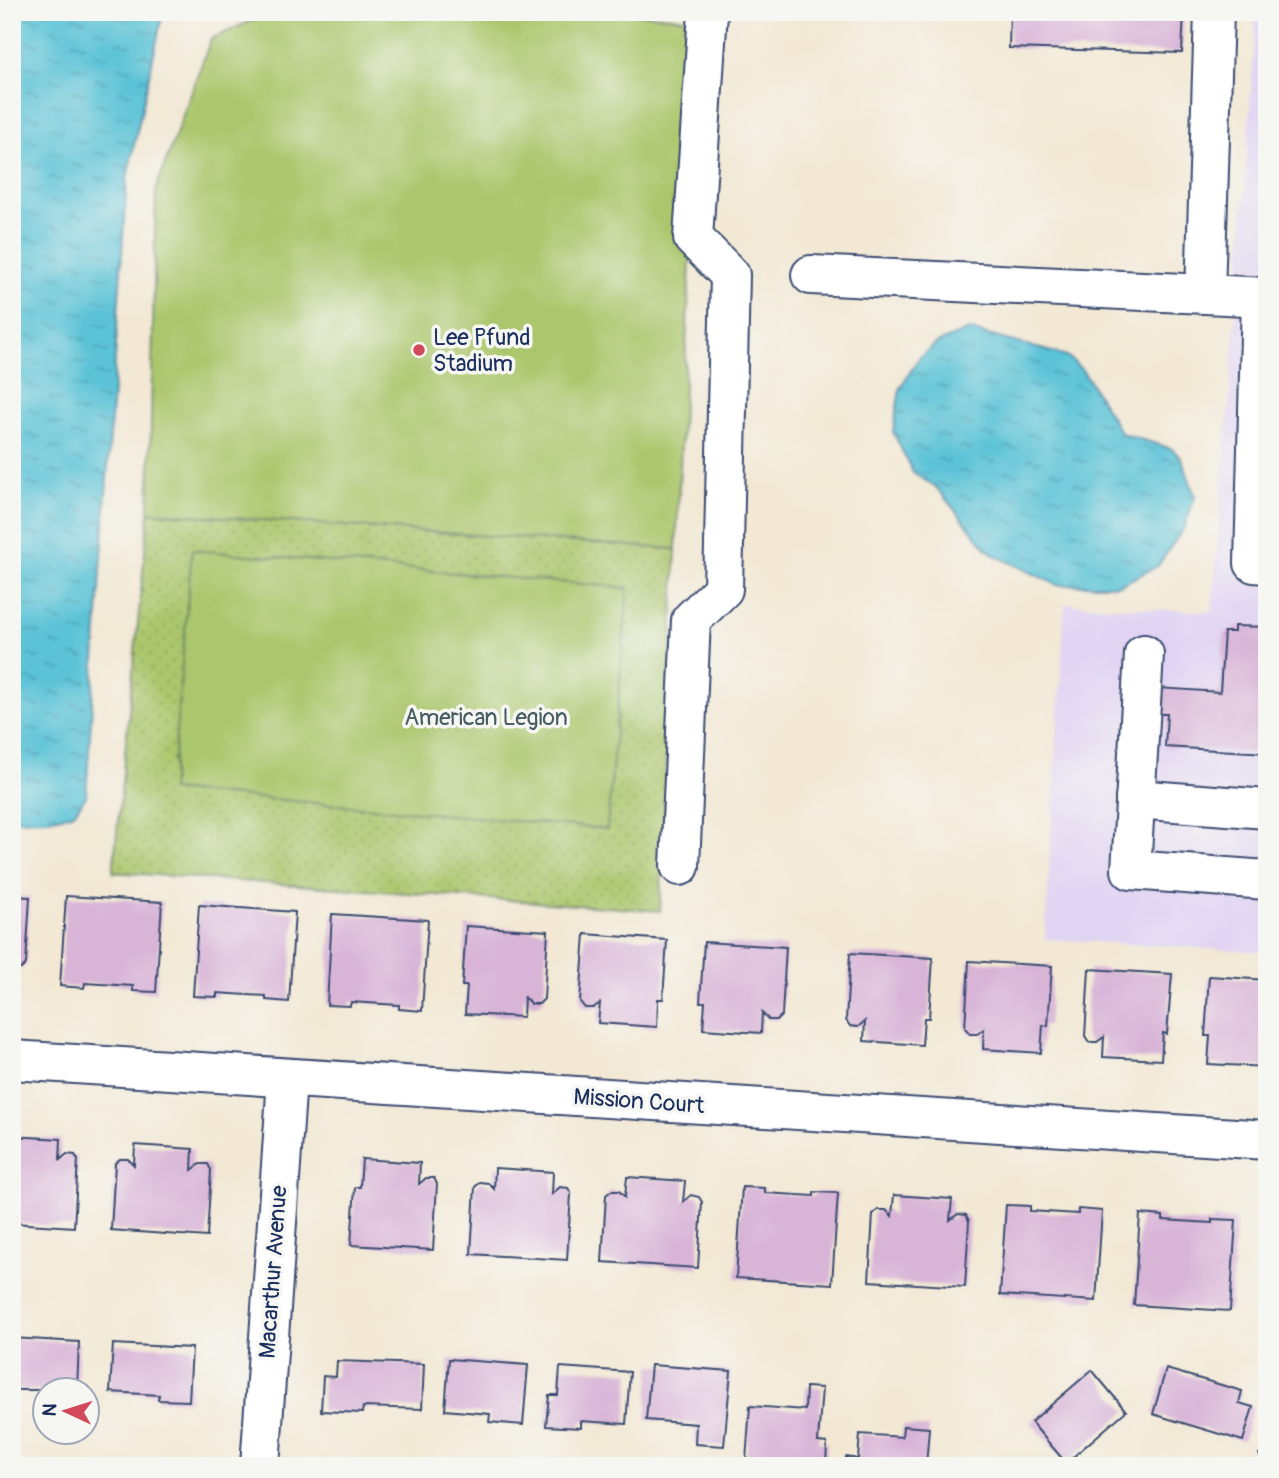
<svg xmlns="http://www.w3.org/2000/svg" width="1279" height="1478" font-family="Pangolin,sans-serif">
<defs>
<pattern id="park-dots" width="8" height="8" patternUnits="userSpaceOnUse" patternTransform="scale(1.75)"><rect width="8" height="8" fill="#abc66c"/><path d="M2 2h.1M6 6h.1" fill="none" stroke="#93aa60" stroke-width="1.8" stroke-linecap="round"/></pattern>
<pattern id="water-ripples" width="26" height="14" patternUnits="userSpaceOnUse" patternTransform="scale(1.75)"><rect width="26" height="14" fill="#5bc3d7"/><path d="M2 4q2-2 4 0t4 0M15 11q2-2 4 0t4 0" fill="none" stroke="#4a9fb2"/></pattern>
</defs>
<rect width="100%" height="100%" fill="#f6f6f2"/>
<filter id="ink" filterUnits="userSpaceOnUse"><feTurbulence type="fractalNoise" baseFrequency=".0143" numOctaves="2"/><feDisplacementMap in="SourceGraphic" scale="14" xChannelSelector="R" yChannelSelector="G"/><feConvolveMatrix kernelMatrix="1 2 1 2 8 2 1 2 1" color-interpolation-filters="sRGB"/></filter>
<filter id="wash" filterUnits="userSpaceOnUse"><feTurbulence type="fractalNoise" baseFrequency=".00686" numOctaves="4" result="noise"/><feDisplacementMap in="SourceGraphic" scale="28" xChannelSelector="R" yChannelSelector="G"/><feGaussianBlur stdDeviation="1.57" result="paint"/><feColorMatrix in="noise" values="0 0 0 0 0 0 0 0 0 0 0 0 0 0 0 0 0 1.4 0 .05"/><feComposite in="paint" operator="in"/></filter>
<g filter="url(#wash)">
<rect width="100%" height="100%" fill="#f2e8d4"/>
<!-- built -->
<path fill="#e1d4f3" d="M1256,12H1267V952L1045,939L1065,604L1212,612L1241,252Z"/>
<!-- park -->
<path fill="url(#park-dots)" stroke="#637a65" stroke-width="2" d="M149,512L676,549L660,911L113,872Z"/>
<!-- garden -->
<g fill="#abc66c" stroke="#637a65" stroke-width="2">
<path d="M271,12H622L702,20L676,549L149,512L156,189L211,39Z"/>
<path d="M192,550L628,588L607,829L171,790Z"/>
</g>
<!-- water -->
<g fill="url(#water-ripples)" stroke="#3b799a" stroke-width="2">
<path d="M12,12H163L127,178L86,796L74,813L49,819L12,820Z"/>
<path d="M969,330L1067,356L1083,371L1121,433L1172,449L1182,459L1195,496L1185,526L1158,566L1120,585H1057L996,556L987,549L936,487L913,473L893,432L900,388L919,358L937,343Z"/>
</g>
<g id="blocks">
<!-- building -->
<g fill="#d8b4d7">
<path d="M1010,12H1184L1182,53L1009,48Z"/>
<path d="M1234,626L1267,627V753L1165,747L1167,714H1156L1157,688L1220,692L1224,632H1234Z"/>
<path d="M12,896L30,897L26,964L21,969L12,968Z"/>
<path d="M66,896L162,902L156,992L133,991V986L85,983L84,988L60,986Z"/>
<path d="M199,905L295,912L289,1002L266,1000V996L217,993V997L193,996Z"/>
<path d="M332,914L428,920L422,1011L399,1009V1005L351,1002L350,1006L327,1005Z"/>
<path d="M466,926L548,931L544,999L539,1004H531L524,997L523,1017L465,1014L467,986H462Z"/>
<path d="M585,934L667,940L663,999H658L657,1027L598,1023L600,1003L593,1008H585L580,1002Z"/>
<path d="M704,942L786,947L782,1015L777,1020H769L762,1013L761,1033L703,1029L705,1002H700Z"/>
<path d="M850,953L933,958L929,1018H924L922,1045L864,1041L865,1021L858,1027L850,1026L846,1020Z"/>
<path d="M969,961L1052,966L1048,1026L1043,1025L1041,1053L983,1049L984,1029L977,1034H970L965,1028Z"/>
<path d="M1089,969L1172,974L1167,1034L1163,1033L1161,1060L1103,1057L1104,1037L1097,1042H1089L1085,1036Z"/>
<path d="M1209,976L1267,980V1067L1208,1064L1210,1036H1205Z"/>
<path d="M12,1136L61,1139L60,1160L67,1154L75,1155L78,1160L74,1227L12,1223Z"/>
<path d="M135,1145L193,1149L192,1170L200,1164H208L211,1170L207,1237L111,1230L115,1163L120,1159H128L134,1165Z"/>
<path d="M362,1159L420,1163L419,1184L426,1178H434L437,1184L433,1250L351,1245L355,1187H360Z"/>
<path d="M495,1168L553,1172L552,1194L560,1187L568,1188L571,1193L567,1260L471,1254L475,1187L480,1182L488,1183L494,1189Z"/>
<path d="M627,1177L685,1181L683,1202L691,1195L699,1197L702,1202L698,1268L602,1262L606,1195L611,1191H619L625,1197Z"/>
<path d="M742,1187L765,1188V1193L814,1196V1192L838,1193L832,1284L736,1278Z"/>
<path d="M894,1195L952,1199L950,1220L958,1214L966,1215L969,1221L965,1287L869,1281L873,1214L878,1210H886L892,1216Z"/>
<path d="M1006,1205L1030,1206V1211L1078,1214V1209L1102,1211L1096,1301L1000,1295Z"/>
<path d="M1140,1214L1163,1216V1220L1212,1223V1219L1236,1220L1230,1311L1134,1305Z"/>
<path d="M12,1338L79,1342L77,1390H12Z"/>
<path d="M113,1344L192,1348L189,1401L158,1400L159,1395L110,1392Z"/>
<path d="M449,1359L528,1365L523,1425L489,1422L490,1414L445,1410Z"/>
<path d="M337,1361L424,1364L422,1409L363,1407L362,1413L321,1411L323,1376L336,1377Z"/>
<path d="M651,1365L731,1371L724,1446L695,1444L696,1424L646,1420Z"/>
<path d="M560,1367L630,1372L626,1424L581,1421V1428L546,1426L549,1395H558Z"/>
<path d="M1166,1369L1242,1391L1239,1403L1253,1407L1243,1441L1153,1414Z"/>
<path d="M1092,1370L1126,1411L1066,1463L1031,1422Z"/>
<path d="M806,1387L822,1388L818,1442L827,1443L826,1466H792L746,1461L750,1406L805,1410Z"/>
<path d="M903,1426L929,1428L926,1466H845L846,1457L858,1459L860,1434L902,1437Z"/>
<path d="M1267,1450V1466H1264L1259,1454Z"/>
</g>
</g>
</g>
<g filter="url(#ink)">
<use href="#blocks" fill-opacity="0" stroke="#3b4b70" stroke-width="2"/>
<g fill="none" stroke-linecap="round" stroke-linejoin="round">
<!-- minor casing -->
<g stroke="#3b4b70" stroke-width="42">
<g id="minor">
<path d="M811,275L1267,297"/>
<path d="M1205,294L1214,12"/>
<path d="M1261,297L1254,563L1267,564"/>
<path d="M1144,654L1131,870L1267,880"/>
<path d="M1135,799L1267,809"/>
<path d="M680,866L691,620L723,589L730,275L693,238L708,12"/>
<path d="M12,1060L1267,1140"/>
<path d="M260,1466L287,1079"/>
</g>
</g>
<!-- minor -->
<use href="#minor" stroke="#fff" stroke-width="38"/>
</g>
</g>
<!-- markers -->
<circle fill="#d1495b" stroke="#f6f6f2" stroke-width="2.5" cx="419" cy="350" r="7"/>
<g text-anchor="middle" dominant-baseline="central" stroke-width="7" stroke-linejoin="round" paint-order="stroke">
<!-- poi labels -->
<g font-size="23" fill="#1b2f5e" stroke="#f6f6f2" text-anchor="start">
<text x="433" y="337">Lee Pfund<tspan x="433" dy="26">Stadium</tspan></text>
</g>
<!-- park labels -->
<g font-size="23" fill="#465c62" stroke="#f6f6f2">
<text x="486" y="717">American Legion</text>
</g>
<!-- street labels -->
<g font-size="23" fill="#1b2f5e" stroke="#f6f6f2">
<text transform="translate(639 1101) rotate(4)">Mission Court</text>
<text transform="translate(273 1272) rotate(-86)">Macarthur Avenue</text>
</g>
</g>
<!-- margin -->
<rect width="1279" height="1478" fill="none" stroke="#f6f6f2" stroke-width="42"/>
<!-- north arrow -->
<g transform="translate(66 1411) rotate(274)"><circle r="33" fill="#f6f6f2" stroke="#9ea6b7" stroke-width="2"/>
<path d="M0-5L12 26L0 18L-12 26Z" fill="#d1495b"/>
<text y="-10" font-size="19" font-weight="bold" text-anchor="middle" fill="#1b2f5e">N</text>
</g>
</svg>
